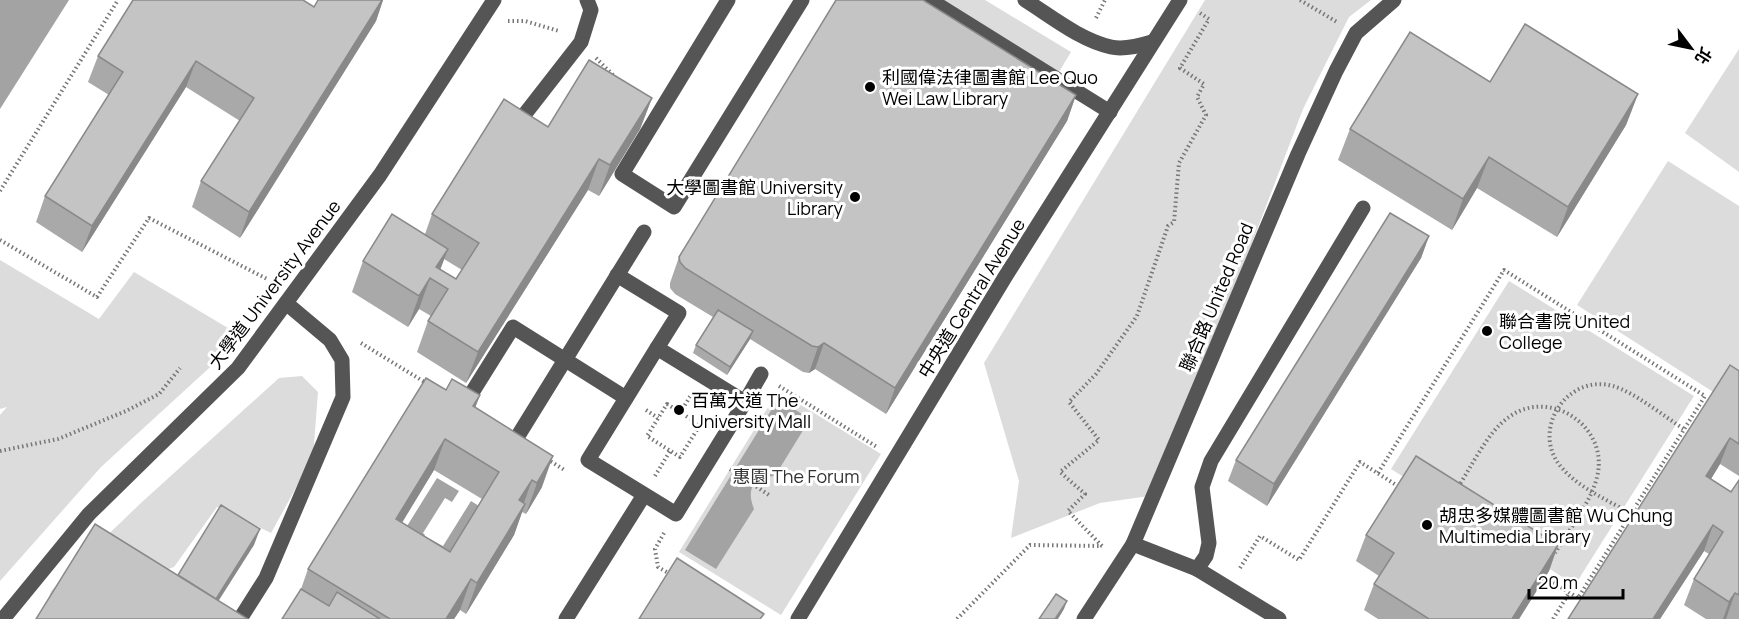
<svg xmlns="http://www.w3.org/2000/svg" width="1739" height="619" font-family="Manrope,'Noto Sans TC',sans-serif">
<rect width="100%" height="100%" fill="#fff"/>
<!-- green -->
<g fill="#dcdcdc">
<path d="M940,0H985L1071,52L1059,72Z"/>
<path d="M1205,0H1371L1349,17L1303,109L1156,495L1100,503L1011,538L1019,481L984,363Z"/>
<path d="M1739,49V172L1685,133Z"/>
<path d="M1668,161L1739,206V403L1718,395L1577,305Z"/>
<path d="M0,260L99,319L134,272L243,337L101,467L0,581V415L7,407L0,409Z"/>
<path d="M1509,281L1694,396L1575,585L1391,469Z"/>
<path d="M302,376L318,392L313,457L271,533L217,507L174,567L131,582L41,619L51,591L71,570L142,502L279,378Z"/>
<path d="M778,391L881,454L781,615L679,552Z"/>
</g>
<!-- water -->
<g fill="#a3a3a3">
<path d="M0,0H69L0,109Z"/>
<path d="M778,399L810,419L775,476C753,477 746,489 754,509L716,569L685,550Z"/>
<path d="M437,478L459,491L452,502L445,498L423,533L425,535L418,547H394Z"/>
<path d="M471,501L479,506L437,573L424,550L430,539L443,546Z"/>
</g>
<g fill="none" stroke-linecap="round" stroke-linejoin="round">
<!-- path -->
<g stroke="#777" stroke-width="4" stroke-dasharray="1.5 3" stroke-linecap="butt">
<path d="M1300,0L1337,22"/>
<path d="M1096,18L1105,0"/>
<path d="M508,21H525L559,31"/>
<path d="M596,58L614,76"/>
<path d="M0,191L118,0"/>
<path d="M0,240L97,297L149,218L267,279"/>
<path d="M361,343L426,383"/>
<path d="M779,386L877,447"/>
<path d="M667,404L700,425L680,457L647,436Z"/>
<path d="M646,410L658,418"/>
<path d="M680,413L691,395"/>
<path d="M0,451L58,439L126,411L159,394L180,368"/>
<path d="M547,459L566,471"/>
<path d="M730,469L769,495"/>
<path d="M1378,473L1504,270L1705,396L1578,598L1545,577"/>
<path d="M655,476L670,451"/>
<path d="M1458,487C1472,466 1488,431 1509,417C1550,387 1610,427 1597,477C1592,500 1568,532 1555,553"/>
<path d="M1631,514C1608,500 1579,488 1562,468C1529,431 1567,373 1613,386C1634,392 1665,417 1684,429"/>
<path d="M664,533L655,549L658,567L672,575"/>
<path d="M1102,546L1068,511L1085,494L1060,472L1099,440L1069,402L1096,374L1137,316L1168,226L1174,222L1179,163L1206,115L1197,97L1204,84L1180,68L1209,19L1200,13"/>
<path d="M1240,568L1260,536L1299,560L1360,462L1401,488"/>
<path d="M957,619L1030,545L1102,546"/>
<path d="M1553,619L1569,593"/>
</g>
<!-- minor -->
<g stroke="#555" stroke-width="15">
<path d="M728,0L622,174L674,207L802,0"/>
<path d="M930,0L1110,112"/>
<path d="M1025,0C1052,17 1080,40 1111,47C1124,50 1139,46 1152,42"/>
<path d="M514,128L581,42L591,10L587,0"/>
<path d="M617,275L679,313L657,348"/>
<path d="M657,348L745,402L676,514L588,460Z"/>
<path d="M745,402L761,374"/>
<path d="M463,407L513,327L626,398"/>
<path d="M508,452L644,232"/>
<path d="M1133,544L1197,569L1279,619"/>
<path d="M1197,569L1206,556L1209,543L1202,487L1211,461L1363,208"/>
<path d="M3,619L89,514L238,368L380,175L494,0"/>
<path d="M240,619L266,578L343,397L342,360L330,340L286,303"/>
<path d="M566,619L644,495"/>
<path d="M798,619L1005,277L1180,0"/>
<path d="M1084,619L1133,544L1298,154L1336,71L1356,33L1394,0"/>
</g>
</g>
<!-- wall -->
<g fill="#a9a9a9" fill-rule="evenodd">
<path d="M318,0H383L376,21L240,238L192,207L201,181L240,121L186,87L82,252L36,222L45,196L109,95L88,82L98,56L314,7Z"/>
<path d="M1490,82L1638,94L1626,125L1557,237L1477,188L1452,230L1338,160L1350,129Z"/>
<path d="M1076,95L1067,121L886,414L815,369L809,373L803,372L750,339L727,375L693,353L696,345L713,317L675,294L670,288V283L679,257Z"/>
<path d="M652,98L640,129L599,196L588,190L466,383L417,352L428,321L431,316L419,309L408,327L352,292L363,261L425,234L432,214L548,127ZM444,259L462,270L456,279L440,269Z"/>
<path d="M1429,236L1421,258L1267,506L1228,481L1236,460Z"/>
<path d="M1739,371V476L1720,464L1711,479L1731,492L1739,480V619H1706L1684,605L1694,579L1709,554L1704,551L1660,619H1568Z"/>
<path d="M446,390L480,395L475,408L542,487L526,514L522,512L514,535L466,614L460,610L454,619H282L301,589L308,569ZM434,470L482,499L450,552L402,523Z"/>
<path d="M1366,535L1558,545L1549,571L1519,619H1378L1364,610L1374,584L1379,576L1356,561Z"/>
</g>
<!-- shaded-wall -->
<g fill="#898989">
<path d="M382,0H383L376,21L240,238L249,212Z"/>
<path d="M196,61L186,87L82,252L92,226Z"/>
<path d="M1638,94L1626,125L1557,237L1568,207Z"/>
<path d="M1076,95L1067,121L886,414L895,388Z"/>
<path d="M652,98L640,129L599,196L610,165Z"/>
<path d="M1489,157L1477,188L1452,230L1463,199Z"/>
<path d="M599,159L588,190L466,383L478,352Z"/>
<path d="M1429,236L1421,258L1267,506L1274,484Z"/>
<path d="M448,249L436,281V267Z"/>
<path d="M430,278L419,309L408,327L419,296Z"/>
<path d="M753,331L750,339L727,375L730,367Z"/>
<path d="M824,343L815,369L809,373L818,347Z"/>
<path d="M480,395L468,426L473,406Z"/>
<path d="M1730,438L1720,464L1697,502L1706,476Z"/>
<path d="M445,439L434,470L385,550L396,519Z"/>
<path d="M553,456L542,487L526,514L537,483Z"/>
<path d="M532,480L521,511L519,500Z"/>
<path d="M525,504L514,535L466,614L477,583Z"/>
<path d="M1713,525L1704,551L1660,619H1653Z"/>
<path d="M260,529L254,545L207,619L210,608Z"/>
<path d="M1558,545L1549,571L1519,619H1512Z"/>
<path d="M471,579L460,610L454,619H446Z"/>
<path d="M1735,593L1726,619H1723L1729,602Z"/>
<path d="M1067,601L1064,609L1058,619H1055Z"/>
</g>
<!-- building -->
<g fill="#c4c4c4" stroke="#898989" stroke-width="1.5" fill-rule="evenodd">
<path d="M133,0H303L314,7L318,0H382L249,212L201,181L254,98L196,61L92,226L45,196L123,72L98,56Z"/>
<path d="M836,0H923L1076,95L895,388L824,343L818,347L812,346L685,268L680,262L679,257Z"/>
<path d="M1525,24L1638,94L1568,207L1489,157L1463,199L1350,129L1410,32L1490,82Z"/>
<path d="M589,60L652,98L610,165L599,159L478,352L428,321L448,289L430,278L419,296L363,261L392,214L448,249L436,267L456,279L479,243L432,214L504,99L548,127Z"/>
<path d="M1390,213L1429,236L1274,484L1236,460Z"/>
<path d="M718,310L753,331L730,367L696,345Z"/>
<path d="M1730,365L1739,371V444L1730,438L1706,476L1731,492L1739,480V595L1735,593L1729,602L1694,579L1723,532L1713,525L1653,619H1568Z"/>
<path d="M426,378L446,390L452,379L480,395L473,406L553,456L537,483L532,480L519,500L525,504L477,583L471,579L446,619H390L308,569ZM445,439L499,472L450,552L396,519Z"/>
<path d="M1416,456L1558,545L1512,619H1429L1374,584L1394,553L1366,535Z"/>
<path d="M221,505L260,529L216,599L178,575Z"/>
<path d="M95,524L248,619H36Z"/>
<path d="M677,558L764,614L760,619H639Z"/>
<path d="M301,589L329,606L337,592L380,619H282Z"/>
<path d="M1056,594L1067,601L1055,619H1039Z"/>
</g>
<!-- markers -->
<g fill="#000" stroke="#fff" stroke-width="2">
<circle cx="870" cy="87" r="6"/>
<circle cx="855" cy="197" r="6"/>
<circle cx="1487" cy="331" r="6"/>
<circle cx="679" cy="410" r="6"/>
<circle cx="1427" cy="525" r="6"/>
</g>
<g text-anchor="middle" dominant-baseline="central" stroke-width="6" stroke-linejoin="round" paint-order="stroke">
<!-- poi labels -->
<g font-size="18" fill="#000" stroke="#fff" text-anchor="start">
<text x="882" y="77">利國偉法律圖書館 Lee Quo<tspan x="882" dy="21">Wei Law Library</tspan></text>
<text x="843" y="187" text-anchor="end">大學圖書館 University<tspan x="843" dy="21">Library</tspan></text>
<text x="1499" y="321">聯合書院 United<tspan x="1499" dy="21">College</tspan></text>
<text x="691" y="400">百萬大道 The<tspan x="691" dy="21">University Mall</tspan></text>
<text x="1439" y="515">胡忠多媒體圖書館 Wu Chung<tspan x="1439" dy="21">Multimedia Library</tspan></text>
</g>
<!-- street labels -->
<g font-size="18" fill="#000" stroke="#fff">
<text transform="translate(274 284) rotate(-53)">大學道 University Avenue</text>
<text transform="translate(1216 297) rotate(-67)">聯合路 United Road</text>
<text transform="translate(971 298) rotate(-58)">中央道 Central Avenue</text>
</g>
<!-- park labels -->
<g font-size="18" fill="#333" stroke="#fff">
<text x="796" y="476">惠園 The Forum</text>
</g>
</g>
<!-- north arrow -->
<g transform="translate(1691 48) rotate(122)" stroke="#ffffff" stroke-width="4.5" paint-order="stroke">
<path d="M0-4.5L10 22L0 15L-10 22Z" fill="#000000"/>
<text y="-9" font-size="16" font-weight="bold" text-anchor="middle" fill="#000000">北</text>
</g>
<!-- scale -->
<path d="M1529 589v9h94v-9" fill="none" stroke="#000000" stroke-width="3"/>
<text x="1538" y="589" font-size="18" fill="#000000" stroke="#ffffff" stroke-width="4.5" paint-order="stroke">20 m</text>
</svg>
